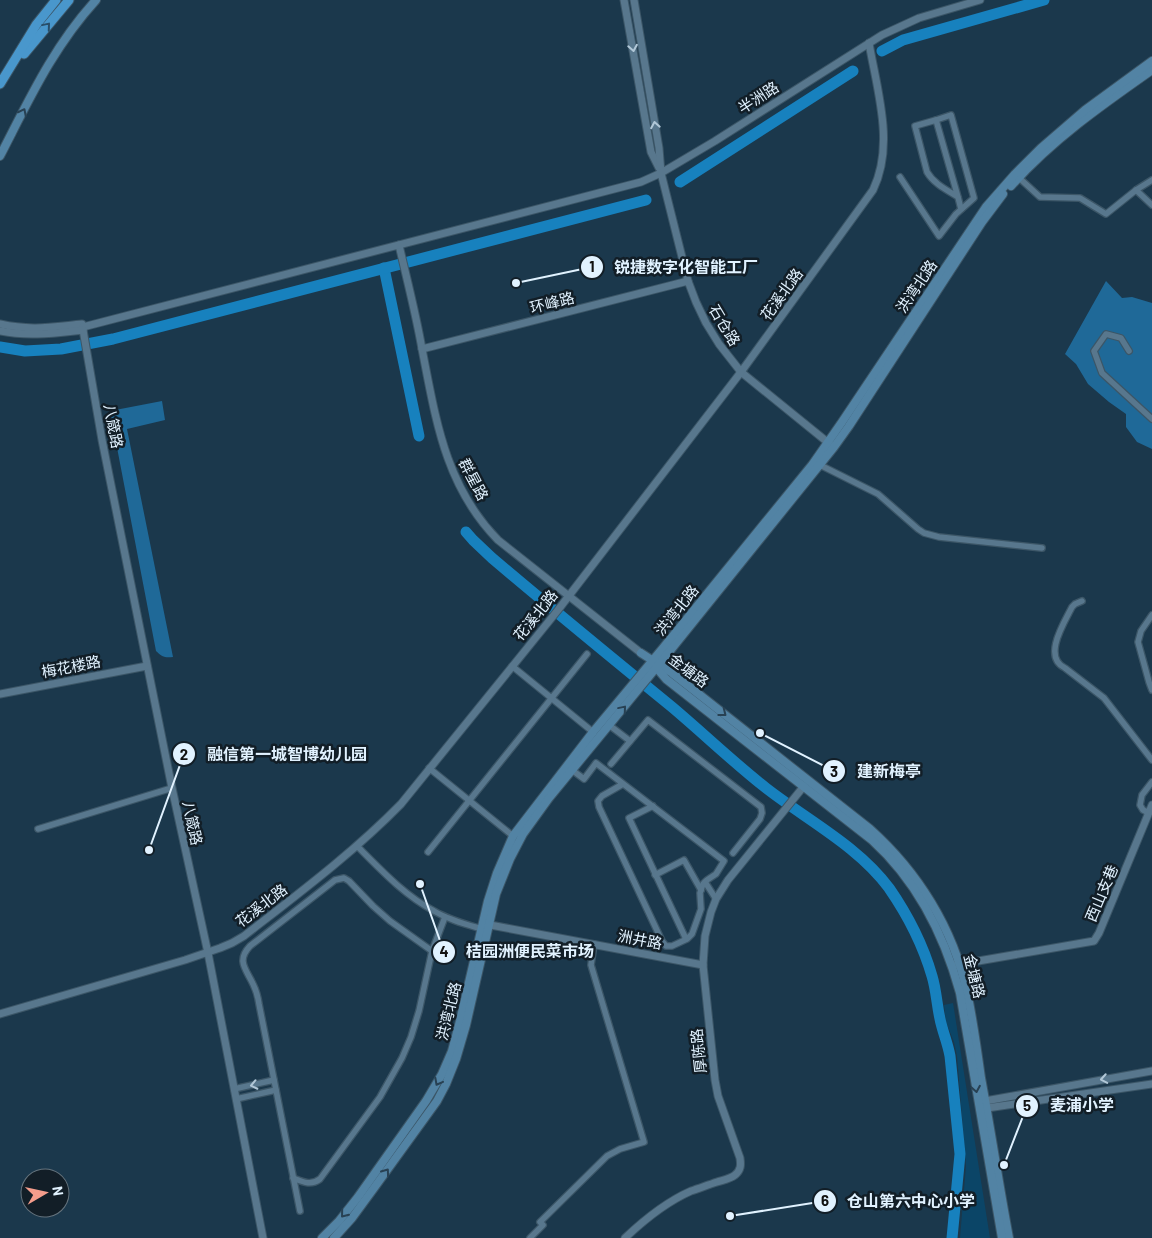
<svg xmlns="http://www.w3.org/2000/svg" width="1152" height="1238" font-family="Barlow,'Noto Sans SC',sans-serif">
<rect width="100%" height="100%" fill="#1b384c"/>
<!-- green -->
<path fill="#0b4567" d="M953,1003L990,1238H960L966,1166L957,1056L954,1042L946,1022L944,1005Z"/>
<!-- forest -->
<g fill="#1f6998">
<path d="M1106,281L1122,298L1132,297L1152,303V449L1137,442L1126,427V414L1109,402L1088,384L1076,364L1065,354Z"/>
<path d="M162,401L165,420L127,429L173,657C165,658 162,657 156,651L110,411Z"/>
</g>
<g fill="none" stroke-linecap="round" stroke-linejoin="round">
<!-- river -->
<g stroke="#1781be" stroke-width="11">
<path d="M882,51L903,40L1044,0"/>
<path d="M680,182L853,71"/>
<path d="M384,268L419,436"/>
<path d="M0,347L25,351L61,349L113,339L646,200"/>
<path d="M466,532L473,540L492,558C551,608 612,658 672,707C704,734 734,763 766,788C807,820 858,846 889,888C907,914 923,945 932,976C937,992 937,1011 942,1027C945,1038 948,1045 950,1056L960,1154L952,1238"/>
</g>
<!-- minor casing -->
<g stroke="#3c5667" stroke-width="8">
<g id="minor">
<path d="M1016,175L1040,197L1080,198L1106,214L1136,190L1152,180"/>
<path d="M900,177L939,236L956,214L974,198L951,115L936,120"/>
<path d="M1136,190L1152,205"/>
<path d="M958,197C947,190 934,184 927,172L915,126L936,120L958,197L961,209"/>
<path d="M1129,351L1121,338L1106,334L1094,351L1102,373L1152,419"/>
<path d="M820,465L878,494L918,529L924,533L939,537L1042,548"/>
<path d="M1082,601L1075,604L1072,607C1064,623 1042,657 1065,668L1104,698L1152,760"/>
<path d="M1152,615L1141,631L1138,642L1149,682L1152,690"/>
<path d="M512,666L593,732"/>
<path d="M609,725L630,741"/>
<path d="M611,764L648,720L761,807L762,813L760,819L733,853"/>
<path d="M429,768L513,836"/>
<path d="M572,770L584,779L596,763L724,861L716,874L707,880L703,884L700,893L701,909L692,934L687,939L672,946H666L662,941L599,807L598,801L602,796L623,784"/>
<path d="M653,806L629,818L686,939"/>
<path d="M1149,813L1143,810L1140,805L1142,795L1152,782"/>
<path d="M38,829L172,788"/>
<path d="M357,846C381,870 404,895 434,911C449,920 465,924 482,929"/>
<path d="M428,852L587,654"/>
<path d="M655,875L684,860L701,890"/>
<path d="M705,882L716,899"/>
<path d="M234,1089L274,1080"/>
<path d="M236,1099L276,1090"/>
<path d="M293,1178C303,1182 311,1186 320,1179L380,1097L402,1058L411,1037L419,1011L432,951L445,917"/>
<path d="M300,1211L259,1004C258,997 256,990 253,984C246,969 236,961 250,946L335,880L344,878L349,881L373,906L390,921L432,951"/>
<path d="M530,1238L543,1225L540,1222L607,1156L620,1149L644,1142L591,965L594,944"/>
</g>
</g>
<!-- tertiary casing -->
<g stroke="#3c5667" stroke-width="9">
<g id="tertiary">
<path d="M624,0L651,152L659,168"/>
<path d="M634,0L659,148L661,173L688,281L696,302L706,323L719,344L741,372L831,445"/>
<path d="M399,245C407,280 416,314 422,349C436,420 445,486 498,540L641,653"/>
<path d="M0,324C31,331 51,327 82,324L102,440L172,788L208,953L263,1238"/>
<path d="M83,327L641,182L661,173L715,141L882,35L919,18L980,0"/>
<path d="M0,331C28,337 55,333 83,330"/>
<path d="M422,349L688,281"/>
<path d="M0,694L147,666"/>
<path d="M485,924L703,965"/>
<path d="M955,965L1094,941L1099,933L1152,805"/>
<path d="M0,1014L185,960L220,948L232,943L244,936C298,894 353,853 401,804L558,610L741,372L873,190C895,145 877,90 869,43"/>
<path d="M985,1101L1152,1071"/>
<path d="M987,1108L1152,1084"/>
<path d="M625,1238C645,1219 666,1202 691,1191C700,1188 708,1185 717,1182C723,1180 730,1179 735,1175C741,1170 741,1165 740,1158L718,1096L715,1080L703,965L705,936L711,912L716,899L728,880L804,786"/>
</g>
</g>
<!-- secondary casing -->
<g stroke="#3c5667" stroke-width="10">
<g id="secondary">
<path d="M0,156C29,100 53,47 96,0"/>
<path d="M1011,186C1052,140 1102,105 1152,70"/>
<path d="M641,653L672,673L870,829C918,872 953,928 967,992C973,1020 977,1049 981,1078C991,1131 999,1185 1009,1238"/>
<path d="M654,665L666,679L872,840C917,881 944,934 960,993L1002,1238"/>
<path d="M322,1238L339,1221L358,1197L426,1101L442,1074L452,1051L460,1021L488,901L497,873L513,836L593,732L663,648L812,465L842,422L986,207L1015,174L1041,148L1085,110L1152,61"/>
<path d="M334,1238L352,1218L374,1188L437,1101L446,1084L456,1059L466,1025L496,894L510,859L523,834L549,798L669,652L834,447L849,426L982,222L1003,194"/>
</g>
</g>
<!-- trunk casing -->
<g stroke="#3c5667" stroke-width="11">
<g id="trunk">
<path d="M24,54L69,0"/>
<path d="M0,84L36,25L56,0"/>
</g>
</g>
<!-- minor -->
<use href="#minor" stroke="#58778d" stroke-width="5.5"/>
<!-- tertiary -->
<use href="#tertiary" stroke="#58778d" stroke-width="7"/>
<!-- secondary -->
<use href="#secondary" stroke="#5283a4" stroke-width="8"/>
<!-- trunk -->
<use href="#trunk" stroke="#4997cc" stroke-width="9"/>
</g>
<!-- one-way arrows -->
<defs><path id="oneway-chevron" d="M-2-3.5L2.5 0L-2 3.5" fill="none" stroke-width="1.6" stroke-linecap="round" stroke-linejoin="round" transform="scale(1.25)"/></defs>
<use stroke="#284e69" href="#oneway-chevron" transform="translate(47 26) rotate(-50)"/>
<g stroke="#b1c7d7">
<use href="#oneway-chevron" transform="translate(633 48) rotate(80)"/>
<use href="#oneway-chevron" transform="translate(655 125) rotate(-100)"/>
<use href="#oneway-chevron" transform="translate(1104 1079) rotate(170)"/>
<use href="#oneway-chevron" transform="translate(254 1085) rotate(168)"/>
</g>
<g stroke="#284153">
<use href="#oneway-chevron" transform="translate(23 112) rotate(-63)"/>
<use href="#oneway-chevron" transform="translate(623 709) rotate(-50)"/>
<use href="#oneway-chevron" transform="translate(723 713) rotate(38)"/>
<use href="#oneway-chevron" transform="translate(438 1082) rotate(118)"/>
<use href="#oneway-chevron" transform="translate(976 1089) rotate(80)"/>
<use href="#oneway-chevron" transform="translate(386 1172) rotate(-54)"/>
<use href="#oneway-chevron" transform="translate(344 1214) rotate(129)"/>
</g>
<g text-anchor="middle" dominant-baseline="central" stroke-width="5" stroke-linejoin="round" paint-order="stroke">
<!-- street labels -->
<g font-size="15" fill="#e1f2ff" stroke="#121e27">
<text transform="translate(758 97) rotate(-33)">半洲路</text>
<text transform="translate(916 286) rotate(-56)">洪湾北路</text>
<text transform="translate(781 294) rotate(-54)">花溪北路</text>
<text transform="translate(552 302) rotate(-14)">环峰路</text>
<text transform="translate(725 325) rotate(59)">石仓路</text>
<text transform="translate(114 426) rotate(79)">八箴路</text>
<text transform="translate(474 479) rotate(62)">群星路</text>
<text transform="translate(676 610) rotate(-51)">洪湾北路</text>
<text transform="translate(535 615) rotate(-51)">花溪北路</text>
<text transform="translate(71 666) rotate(-11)">梅花楼路</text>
<text transform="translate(689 670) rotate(37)">金塘路</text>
<text transform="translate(193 823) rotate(78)">八箴路</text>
<text transform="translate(1101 893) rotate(-67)">西山支巷</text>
<text transform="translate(261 905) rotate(-37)">花溪北路</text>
<text transform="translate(640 939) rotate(11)">洲井路</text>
<text transform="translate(975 976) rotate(76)">金塘路</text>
<text transform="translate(448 1011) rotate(-76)">洪湾北路</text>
<text transform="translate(698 1051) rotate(-96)">厚陈路</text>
</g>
</g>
<!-- callouts -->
<path fill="none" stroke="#e1f2ff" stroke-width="2" d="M516 283L592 267M149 850L184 754M760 733L834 771M420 884L444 952M1004 1165L1027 1106M730 1216L825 1201"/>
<g fill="#e1f2ff" stroke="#121e27" stroke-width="2">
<circle cx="516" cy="283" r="5"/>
<circle cx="149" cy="850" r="5"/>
<circle cx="760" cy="733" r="5"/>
<circle cx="420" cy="884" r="5"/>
<circle cx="1004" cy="1165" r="5"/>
<circle cx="730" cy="1216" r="5"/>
<circle cx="592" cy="267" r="12"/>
<circle cx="184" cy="754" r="12"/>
<circle cx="834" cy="771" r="12"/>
<circle cx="444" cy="952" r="12"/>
<circle cx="1027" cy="1106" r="12"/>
<circle cx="825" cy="1201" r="12"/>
</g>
<g font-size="15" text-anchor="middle" font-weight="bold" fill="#111">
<text x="592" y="272">1</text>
<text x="184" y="760">2</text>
<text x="834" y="777">3</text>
<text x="444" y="957">4</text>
<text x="1027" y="1111">5</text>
<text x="825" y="1206">6</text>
</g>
<g font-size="16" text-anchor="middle" font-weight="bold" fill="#e1f2ff" stroke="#121e27" stroke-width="5" stroke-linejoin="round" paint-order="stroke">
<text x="686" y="273">锐捷数字化智能工厂</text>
<text x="287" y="760">融信第一城智博幼儿园</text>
<text x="889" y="777">建新梅亭</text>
<text x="530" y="957">桔园洲便民菜市场</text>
<text x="1082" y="1111">麦浦小学</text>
<text x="911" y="1207">仓山第六中心小学</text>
</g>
<!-- north arrow -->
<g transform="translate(45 1193) rotate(81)"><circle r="24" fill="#121e27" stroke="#65737d"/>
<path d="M0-4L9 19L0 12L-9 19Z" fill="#f49d8c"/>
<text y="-8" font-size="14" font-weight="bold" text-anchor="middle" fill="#e1f2ff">N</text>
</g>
</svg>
